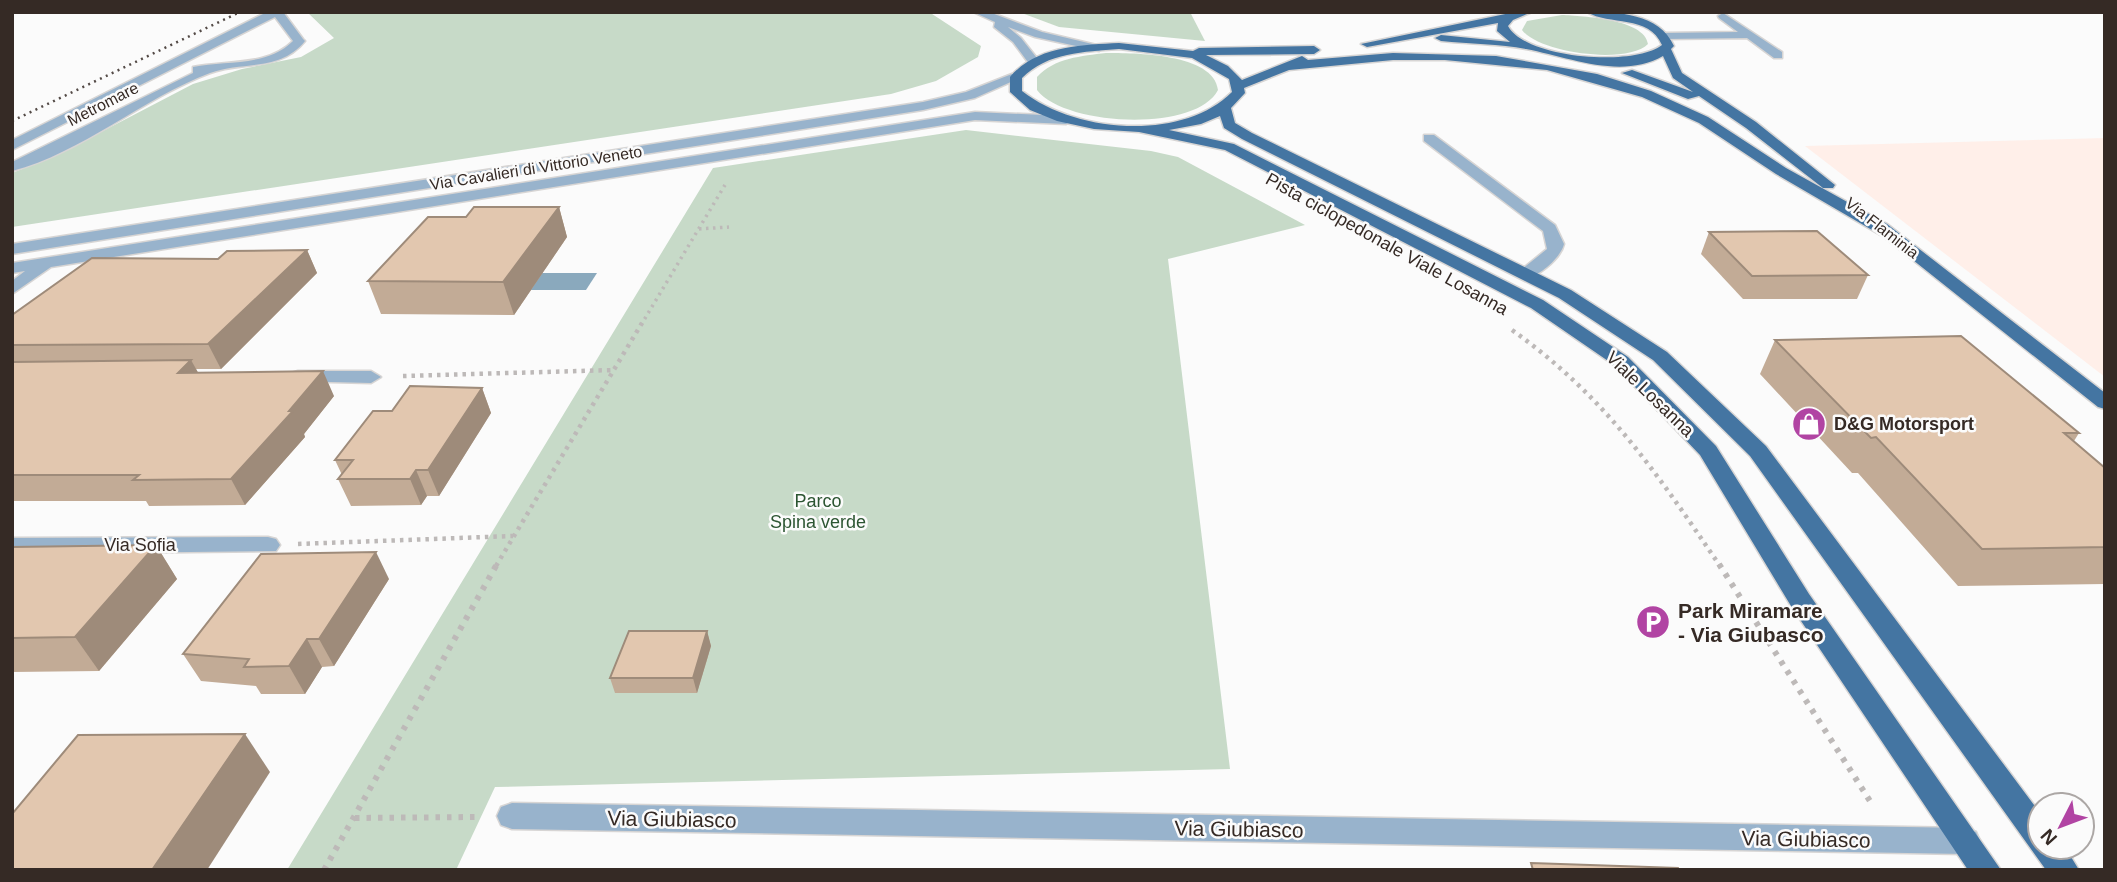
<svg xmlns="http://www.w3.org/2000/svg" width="2117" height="882" font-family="Arial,sans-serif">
<rect width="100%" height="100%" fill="#fbfbfb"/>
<!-- built -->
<path fill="#ffefe9" d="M2105,138V377L1805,146Z"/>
<!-- green -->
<g fill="#c7dac8">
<path d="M307,12H929L981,46L978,57L936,81L891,94L12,227V173L55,156L193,84L242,69L301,57L334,38Z"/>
<path d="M1019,12H1190L1205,41L1059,27Z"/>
<path d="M1562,15C1582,16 1645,19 1648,44C1627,65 1539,53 1522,30L1527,21Z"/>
<path d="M1106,53C1133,53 1214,53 1218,90C1196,133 1064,126 1037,90V77C1054,58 1082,56 1106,53Z"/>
<path d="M966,130L1151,151L1178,157L1305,225L1168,259L1230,769L495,787L456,870H287L713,168Z"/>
</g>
<!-- water -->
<path fill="#8aa9bd" d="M521,273H597L586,290H508Z"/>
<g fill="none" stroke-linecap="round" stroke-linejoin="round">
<!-- minor casing -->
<g stroke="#d7d5d4" stroke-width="3">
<g id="minor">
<path d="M267,12H283L303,39L305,41C280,72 243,61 210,73C143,98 82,153 12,171V162L193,73V67C226,60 267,67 293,41L275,17L12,150V140Z"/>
<path d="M973,12H989L1042,32L1105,47L1099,51L1035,37L1008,27L1021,38L1040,62L1030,65L1013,42L994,27L995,22Z"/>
<path d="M1723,13L1782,52V58H1774L1747,38L1665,39L1659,36L1665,33L1738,32L1719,18L1718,16Z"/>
<path d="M1012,74L1022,77L975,98L923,110L12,254V244L923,102L966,92Z"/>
<path d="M975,112L1066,116L1073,120L1066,124L975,120L51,267L12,294V281L25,271L12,273V263Z"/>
<path d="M1424,135H1434L1555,225L1564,244C1561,258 1535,281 1521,278L1518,274L1521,270L1547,249L1543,231L1424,141Z"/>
<path d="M298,371H371L381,377L371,383L291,381L288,377L291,373Z"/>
<path d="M268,537L276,539L280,545L276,551L12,554V538Z"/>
<path d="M512,803L1965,828L1976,832L1980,841L1976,850L1965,854L512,829L501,825L497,816L501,807Z"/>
</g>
</g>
<!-- major casing -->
<g stroke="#d7d5d4" stroke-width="3">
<g id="major">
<path d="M1515,12H1532L1513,20L1508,26C1526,59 1634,67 1662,45C1649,14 1609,26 1587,12C1618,12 1659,13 1674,46L1671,49L1682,73L1756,122L1835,185L1833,188H1823L1746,128L1699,96L1688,99L1622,73L1632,70L1693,92L1673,78L1663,56C1621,80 1569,57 1526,49C1500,44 1469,44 1441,41L1435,38L1441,35L1510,42L1497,31L1498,23L1367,47L1361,44Z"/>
<path d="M1119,43L1193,51L1199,48L1314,46L1320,50L1314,54L1206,55L1228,66L1242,80L1302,56L1308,60L1393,53L1496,56L1597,74L1651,91L1708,117L1786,168L1887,224L2105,393V409L2098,407L1884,237L1776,174L1699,123L1642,97L1547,70L1445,60H1393L1289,70L1244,88L1245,93L1231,108L1235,123L1252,133L1571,290L1667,352L1766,446L2040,813V847H2065L2079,870H2046L1750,456L1653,360L1559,298L1242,139L1224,128L1220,116L1201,124L1169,130L1234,144L1543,300L1628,357L1716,446L1809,594L2001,870H1968L1791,606L1700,455L1614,365L1531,308L1225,150L1139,132L1094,129L1057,121L1030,110L1010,92V77C1036,46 1081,45 1119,43ZM1119,49L1192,58L1229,79L1232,92C1182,142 1075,133 1022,91V78C1048,52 1084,52 1119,49Z"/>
</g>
</g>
<!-- path-far2 -->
<g stroke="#bdb9b8" stroke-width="3.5" stroke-dasharray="2.5 4.5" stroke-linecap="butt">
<path d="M699,229L729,227"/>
<path d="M641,325L725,185"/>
</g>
<!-- path-far1 -->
<g stroke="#bdb9b8" stroke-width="4.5" stroke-dasharray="3.5 5" stroke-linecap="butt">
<path d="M1512,330C1606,397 1656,472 1720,566"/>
<path d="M403,376L615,370"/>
<path d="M298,544L513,536"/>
<path d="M496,566L642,323"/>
</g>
<!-- path -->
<g stroke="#bdb9b8" stroke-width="6" stroke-dasharray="4.5 7" stroke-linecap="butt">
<path d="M1719,564L1870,801"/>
<path d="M355,818L476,817"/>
<path d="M324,870L497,564"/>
</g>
<!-- minor -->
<use href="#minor" fill="#98b3cc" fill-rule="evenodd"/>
<!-- major -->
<use href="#major" fill="#4475a2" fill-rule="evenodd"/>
<!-- rail -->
<path stroke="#534a46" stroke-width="2.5" stroke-dasharray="2 4.5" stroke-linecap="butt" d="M12,121L240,12"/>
</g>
<!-- wall -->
<g fill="#c2ab96">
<path d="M559,207L567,237L514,315L381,314L368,281L466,217Z"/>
<path d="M1709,232L1868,275L1857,299H1743L1701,254Z"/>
<path d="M307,250L317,273L221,369H196L198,373L334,396L304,434L305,437L245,505L149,506L146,501H12V315Z"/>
<path d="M1775,340L2079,433L2074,441L2105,468V584L1958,586L1858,473H1852L1760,374Z"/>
<path d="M482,388L491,413L439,496H427L421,505L351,506L338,479L342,475L335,460L392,411Z"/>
<path d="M156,545L177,579L99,671L12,672V547Z"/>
<path d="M389,579L334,666L322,667L305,694H261L256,686L201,681L183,654Z"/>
<path d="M707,631L711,646L697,693H615L610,678Z"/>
</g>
<!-- shaded-wall -->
<g fill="#9e8b7a">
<path d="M559,207L567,237L514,315L503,282Z"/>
<path d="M307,250L317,273L221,369L208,344Z"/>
<path d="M191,360L205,385L178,373Z"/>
<path d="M323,371L334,396L304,434L305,437L245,505L231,479Z"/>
<path d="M482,388L491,413L439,496L428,470Z"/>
<path d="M416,470L427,496L421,505L410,479Z"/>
<path d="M156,545L177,579L99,671L75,637Z"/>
<path d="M376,552L389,579L334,666L319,639Z"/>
<path d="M707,631L711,646L697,693L693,678Z"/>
<path d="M307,639L322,667L305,694L289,666Z"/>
<path d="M245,734L270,772L207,870H152Z"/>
</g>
<!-- building -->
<g fill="#e2c7af" stroke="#9e8b7a" stroke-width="2">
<path d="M474,207H559L503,282L368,281L428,217H466Z"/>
<path d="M1817,231L1868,275L1752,276L1709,232Z"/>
<path d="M307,250L208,344L12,345V315L92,258L218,259L227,251Z"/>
<path d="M1961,336L2079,433H2064L2105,468V547L1982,549L1876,437L1871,438L1775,340Z"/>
<path d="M191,360L178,373L323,371L289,411H293L231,479L133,480L139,475H12V362Z"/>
<path d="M410,386L482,388L428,470H416L410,479H338L353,460H335L373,411H392Z"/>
<path d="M156,545L75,637L12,638V547Z"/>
<path d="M376,552L319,639H307L289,666L244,667L249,659L183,654L261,554Z"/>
<path d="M629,631H707L693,678H610Z"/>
<path d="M245,734L152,870H12V814L78,735Z"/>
<path d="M1531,863L1678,868L1679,870H1533Z"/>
</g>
<!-- icons -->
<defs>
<g id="shop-disc" transform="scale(1.75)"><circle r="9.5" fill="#b144a3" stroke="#fbfbfb"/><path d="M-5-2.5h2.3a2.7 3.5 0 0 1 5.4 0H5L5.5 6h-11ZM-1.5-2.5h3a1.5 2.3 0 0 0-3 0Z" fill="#fff"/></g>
<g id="parking-disc" transform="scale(1.75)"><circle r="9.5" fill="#b144a3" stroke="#fbfbfb"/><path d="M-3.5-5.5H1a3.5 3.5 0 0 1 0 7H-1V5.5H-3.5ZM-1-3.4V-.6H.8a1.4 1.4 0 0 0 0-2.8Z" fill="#fff"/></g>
</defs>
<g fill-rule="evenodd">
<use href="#shop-disc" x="1809" y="424"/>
<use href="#parking-disc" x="1653" y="622"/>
</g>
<g text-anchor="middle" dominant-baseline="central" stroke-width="5" stroke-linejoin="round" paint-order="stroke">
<!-- far-street labels -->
<g font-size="16" fill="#352a25" stroke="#fbfbfb">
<text transform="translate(103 104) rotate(-27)">Metromare</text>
<text transform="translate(536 168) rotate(-9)">Via Cavalieri di Vittorio Veneto</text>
<text transform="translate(1882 228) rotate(38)">Via Flaminia</text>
</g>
<!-- street labels -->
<g font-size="18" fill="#352a25" stroke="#fbfbfb">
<text transform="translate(1387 244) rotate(29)">Pista ciclopedonale Viale Losanna</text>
<text transform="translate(1650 394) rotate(44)">Viale Losanna</text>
<text x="140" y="545">Via Sofia</text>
</g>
<!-- poi labels -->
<g font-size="18" font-weight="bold" fill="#352a25" stroke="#fbfbfb" text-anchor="start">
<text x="1834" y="424">D&amp;G Motorsport</text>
</g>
<!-- park labels -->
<g font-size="18" fill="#2c5532" stroke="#fbfbfb">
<text x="818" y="501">Parco<tspan x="818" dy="21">Spina verde</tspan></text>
</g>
<!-- near-poi labels -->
<g font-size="21" font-weight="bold" fill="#352a25" stroke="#fbfbfb" text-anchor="start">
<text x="1678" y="610">Park Miramare<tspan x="1678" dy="24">- Via Giubasco</tspan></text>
</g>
<!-- near-street labels -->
<g font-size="21" fill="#352a25" stroke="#fbfbfb">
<text transform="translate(672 819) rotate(1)">Via Giubiasco</text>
<text transform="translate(1239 829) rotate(1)">Via Giubiasco</text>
<text transform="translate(1806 839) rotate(1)">Via Giubiasco</text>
</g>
</g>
<!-- border -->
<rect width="2117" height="882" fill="none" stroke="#352a25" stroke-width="28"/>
<!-- north arrow -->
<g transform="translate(2061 826) rotate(228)"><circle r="33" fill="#fbfbfb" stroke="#aca7a5" stroke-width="2"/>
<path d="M0-5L12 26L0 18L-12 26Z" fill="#b144a3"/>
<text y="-10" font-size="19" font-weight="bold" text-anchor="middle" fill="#352a25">N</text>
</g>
</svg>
